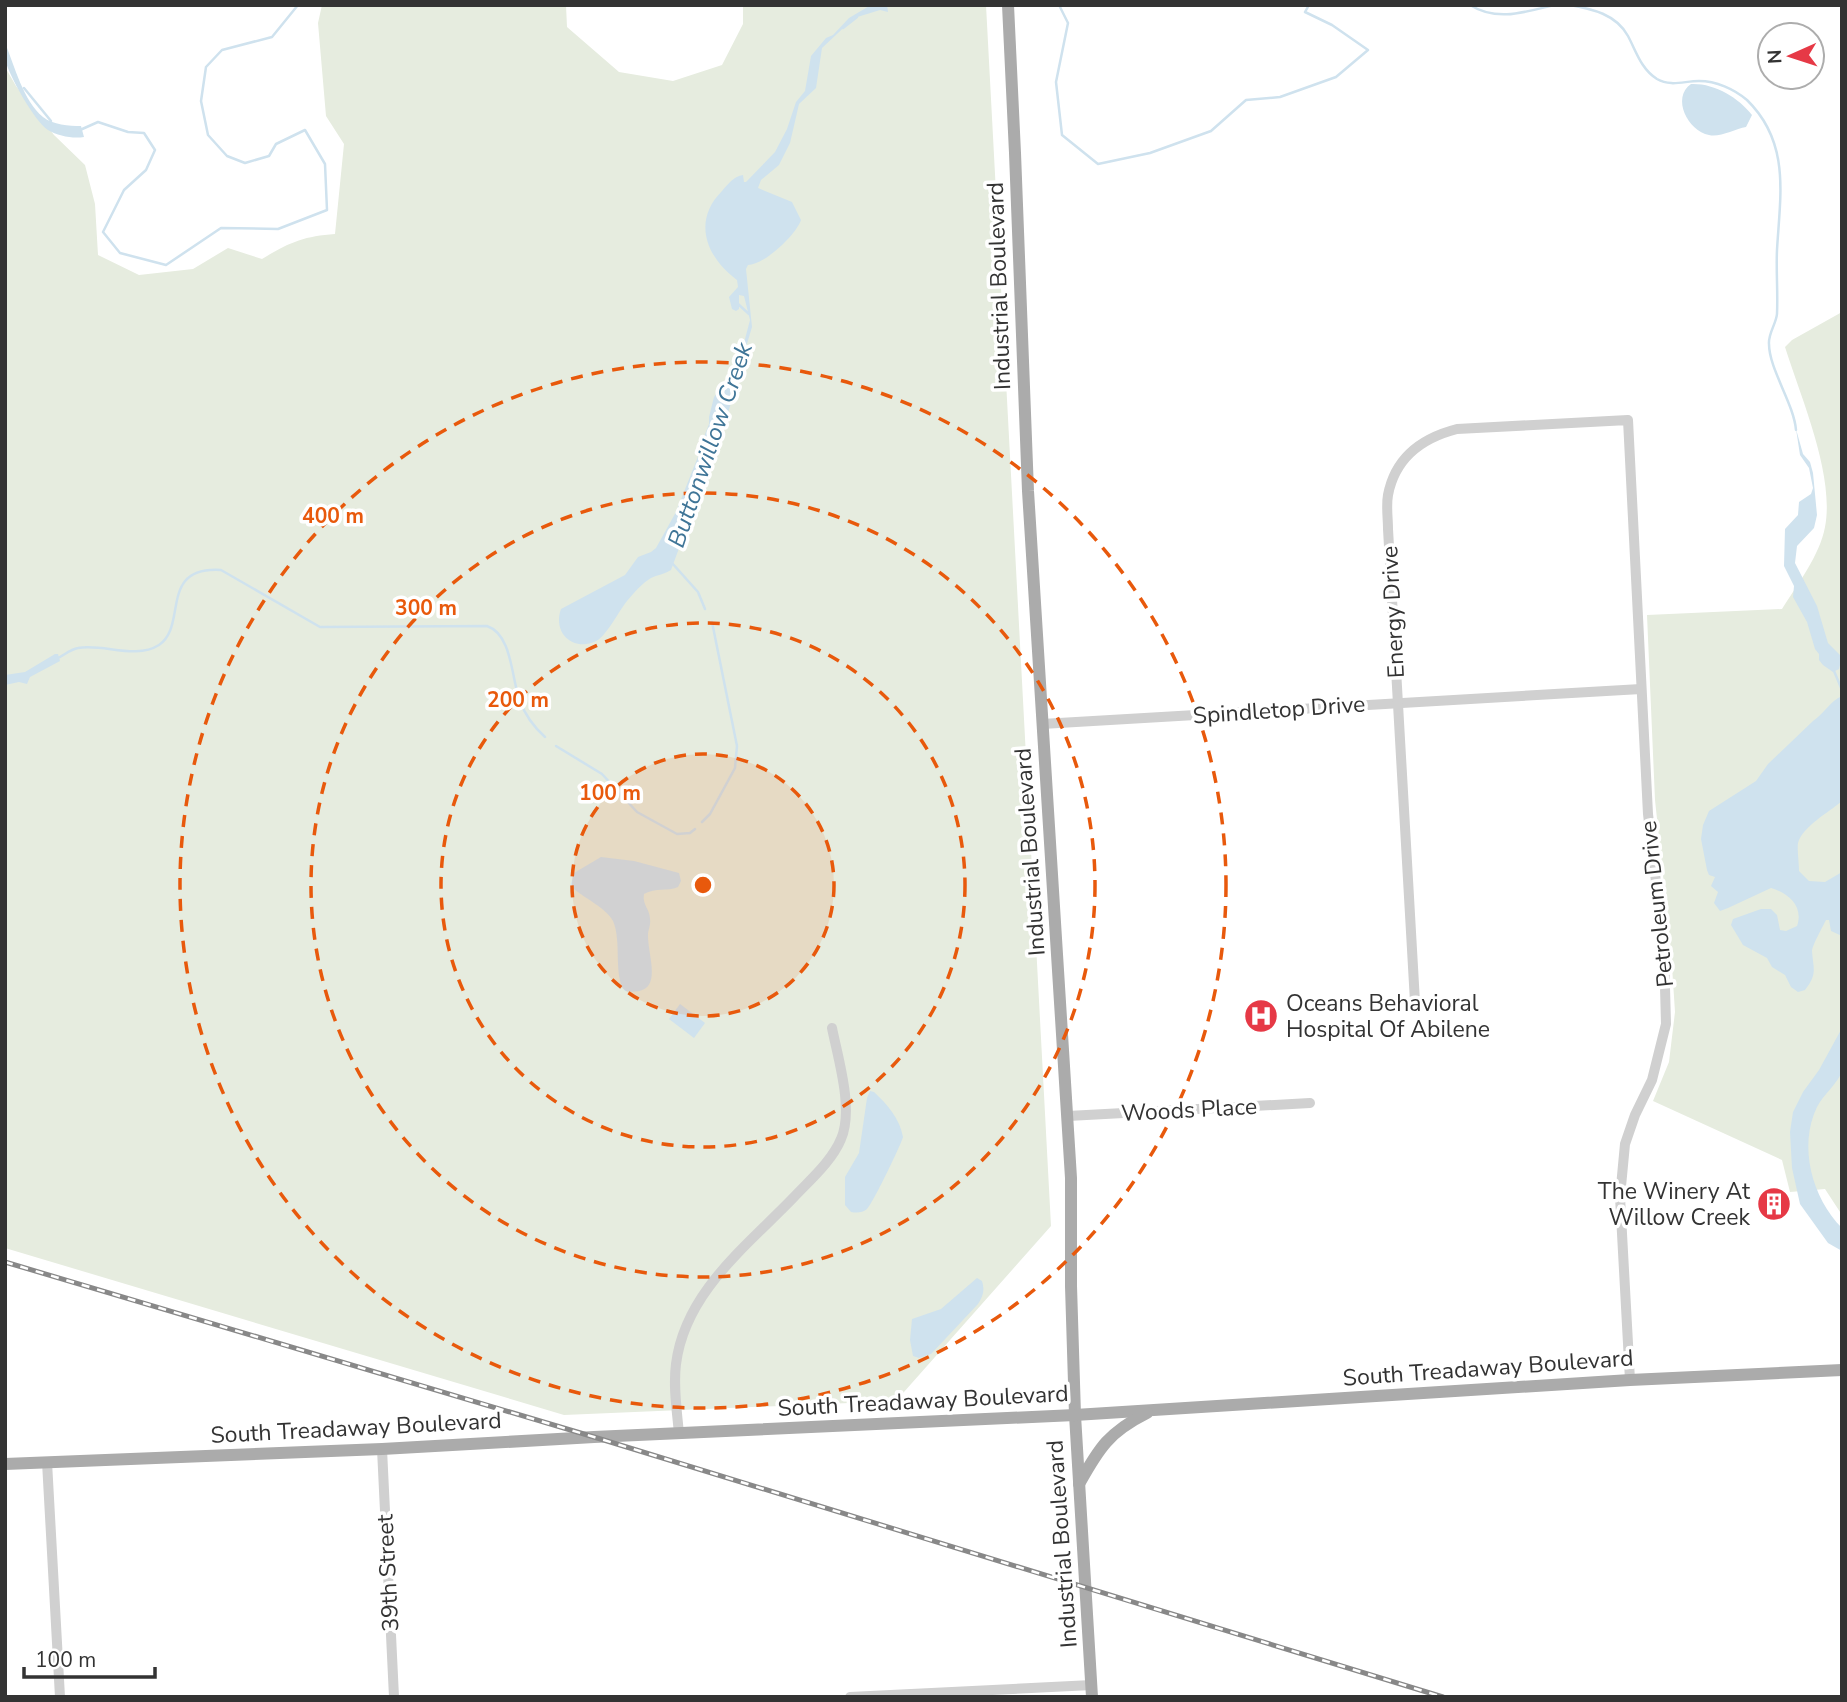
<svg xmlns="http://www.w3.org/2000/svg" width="1847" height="1702" font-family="'Nunito Sans',sans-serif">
<rect width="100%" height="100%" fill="#fff"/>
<!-- green -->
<g fill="#e6ecdf">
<path d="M322,5H566L567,27L619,72L673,81L722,65L743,24V5H986L1051,1226L896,1401L564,1415L5,1248V67L16,86L54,135L85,165L95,204L98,255L139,275L193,269L228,248L262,259C288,243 304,236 335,234L344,144L326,116L318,23Z"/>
<path d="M1842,312V1215L1825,1189L1790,1192L1782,1160L1653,1101L1669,1062L1675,1012L1671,951L1655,800L1647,615L1782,609C1797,585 1820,555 1825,527C1835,475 1801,398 1785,347L1792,340Z"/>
</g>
<!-- water -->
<g fill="#cfe2ee">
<path d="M871,5H887L888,12L880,10L854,18L822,48L816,88L799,104L790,143L779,165L761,180L758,188L792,202L801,220C796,235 764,265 748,265L746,269L752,327L743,357L736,370V385L730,406L705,489L688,524L671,570C665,574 657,575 651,578C642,583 633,594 627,601C619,611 608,633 598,640C575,653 552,634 561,609L625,575L638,557L651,552L656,548L676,512L701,449L702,442L709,424V417L714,397L727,380L745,339L750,320L744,296L739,295V309L736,311L732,309L729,297L738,287L737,280C706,257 692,221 722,191C728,184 734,176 743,175L744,182H746L775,152L787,129L796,102L805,91L811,56L826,38L833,35L849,18Z"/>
<path d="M5,43C15,67 23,100 43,117C53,125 69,126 81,126L84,137C73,139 58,136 48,130C35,122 8,74 5,59C4,54 5,48 5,43Z"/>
<path d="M1691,84C1714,83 1738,97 1752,115L1746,127C1735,129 1719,138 1709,135C1688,131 1671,98 1691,84Z"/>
<path d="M1796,429L1803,454L1810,462L1813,473L1817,515L1814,528L1797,546L1795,563L1817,606L1828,643L1840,655L1841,661L1839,669L1833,672L1823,665L1819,660V654L1815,649L1807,622L1793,597L1794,586L1784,566L1785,529L1798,515L1799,502L1811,494L1813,488L1809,468L1800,455Z"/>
<path d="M55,654H58L60,661L30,677L27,684L19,682L5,685V675L25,672Z"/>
<path d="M1842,696V801C1828,813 1803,826 1798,843C1797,848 1799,863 1799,871L1809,881L1825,882L1842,872V936L1831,931L1829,920H1826C1823,926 1812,946 1812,951C1813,968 1818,974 1805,990L1798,992L1791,987L1785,975L1772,967L1767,958L1743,945L1731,925L1733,919L1761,909H1771L1777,915L1780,930L1786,931L1797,926C1804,906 1788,893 1771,888L1728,908L1720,911L1714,903L1718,892L1711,886L1715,877L1709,875L1707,870L1701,839L1703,825L1709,811L1756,781L1768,764L1813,721C1824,714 1830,701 1842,696Z"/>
<path d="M601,857L634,861L679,873L681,881L678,887C667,892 656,887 644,894C642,905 650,909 650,919C651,925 648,930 648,935C648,959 666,997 625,991C613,977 622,941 613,921C606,908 586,899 574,889L571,884L574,873Z"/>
<path d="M680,1004L705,1023L694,1038L669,1019Z"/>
<path d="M1842,1028C1842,1040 1845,1059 1842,1071C1839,1082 1823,1095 1817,1107C1798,1146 1812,1198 1842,1228V1251L1828,1243L1800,1204L1792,1168L1790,1132L1793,1112L1803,1092L1819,1070Z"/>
<path d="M870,1091L874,1092C887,1104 900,1119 903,1137C901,1145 872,1205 867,1209C862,1213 857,1213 851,1212L845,1205V1177L859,1153L867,1098Z"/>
<path d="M977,1278L982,1281C985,1291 983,1296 978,1304L931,1354L919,1358L913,1356L910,1340L912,1319L941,1309Z"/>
</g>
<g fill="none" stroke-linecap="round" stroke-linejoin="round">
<!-- stream -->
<g stroke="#cfe2ee" stroke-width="2.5">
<path d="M892,5H909"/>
<path d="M1059,5L1068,23L1056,82L1062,135L1098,164L1150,153L1211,131L1246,100L1280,97L1336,77L1368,50L1332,25L1305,12L1309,5"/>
<path d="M1470,5C1497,22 1525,12 1554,5"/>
<path d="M1570,5C1592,9 1616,14 1628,36C1636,51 1641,69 1657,79C1671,87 1684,81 1699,81C1716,81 1734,89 1747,100C1791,143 1780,196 1777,250C1776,271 1778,292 1777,314C1776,324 1768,334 1769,344C1769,369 1794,404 1796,430"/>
<path d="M843,28L857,17"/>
<path d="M24,88L51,121"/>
<path d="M80,130L98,122L128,132L144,133L155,150L146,170L124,190L103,232L120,253L166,265L221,228L278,229L327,210L325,164L305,130L276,144L269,156L245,163L227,156L208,135L201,101L206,67L222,50L272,37L298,5"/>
<path d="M738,304L749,314"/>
<path d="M672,563L698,592L705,609"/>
<path d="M58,658C64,655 71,649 78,648C103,643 135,660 159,645C188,626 158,566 221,570L320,627L487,626C513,635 511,679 520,701C525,715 534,727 545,737"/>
<path d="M1834,671L1842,690"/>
<path d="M556,746L602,774L637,812L677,834L690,833L695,829"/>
<path d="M702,822L710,814L735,768L737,746L712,622"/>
</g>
<!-- minor -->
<g stroke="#d0d0d0" stroke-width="10">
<path d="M1042,724L1641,689"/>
<path d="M1415,1002L1388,529C1388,518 1386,506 1388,495C1395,458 1422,438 1457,429L1628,420L1648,814L1664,950L1666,1024L1652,1080L1635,1115L1625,1144L1620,1197L1630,1380"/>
<path d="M1068,1116L1310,1103"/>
<path d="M679,1434C677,1411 673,1387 676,1364C685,1292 747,1246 794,1197C810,1180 832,1161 841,1139C854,1110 838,1058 832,1028"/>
<path d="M382,1449L394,1697"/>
<path d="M47,1462L60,1697"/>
<path d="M850,1697L1092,1685"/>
</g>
<!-- major -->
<g stroke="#ababab" stroke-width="12">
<path d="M1008,5L1015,153L1028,491L1071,1178V1286L1075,1415L1092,1697"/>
<path d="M5,1464L382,1449L594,1437L1075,1415L1630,1380L1842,1370"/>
<path d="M1079,1484C1099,1448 1109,1432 1147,1413"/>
</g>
<!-- rail casing -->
<g stroke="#888" stroke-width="5">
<path id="rail" d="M5,1262L594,1437L1443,1697"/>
</g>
<!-- rail -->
<use href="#rail" stroke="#fff" stroke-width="2.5" stroke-dasharray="8" stroke-linecap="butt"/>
</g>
<!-- distance rings -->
<circle cx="703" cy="885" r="131" fill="#e8590c" fill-opacity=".12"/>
<g fill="none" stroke="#e8590c" stroke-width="3.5" stroke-dasharray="12 9">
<circle cx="703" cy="885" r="131"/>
<circle cx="703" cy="885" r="262"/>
<circle cx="703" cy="885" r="392"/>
<circle cx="703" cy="885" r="523"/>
</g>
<!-- icons -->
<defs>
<g id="hospital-disc" transform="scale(1.75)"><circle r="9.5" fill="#e63946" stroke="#fff"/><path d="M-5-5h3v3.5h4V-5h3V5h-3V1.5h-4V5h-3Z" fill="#fff"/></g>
<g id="building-disc" transform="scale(1.75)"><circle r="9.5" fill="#e63946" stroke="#fff"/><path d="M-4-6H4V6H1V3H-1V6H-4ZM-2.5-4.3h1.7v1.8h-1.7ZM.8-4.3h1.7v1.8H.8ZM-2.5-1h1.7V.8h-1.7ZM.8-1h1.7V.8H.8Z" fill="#fff"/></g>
</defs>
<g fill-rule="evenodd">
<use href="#hospital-disc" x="1261" y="1016"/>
<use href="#building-disc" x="1774" y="1204"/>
</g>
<g text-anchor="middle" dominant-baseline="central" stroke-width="7" stroke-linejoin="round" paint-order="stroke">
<!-- street labels -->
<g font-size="23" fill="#333" stroke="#fff">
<text transform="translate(999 286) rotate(-92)">Industrial Boulevard</text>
<text transform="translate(1393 612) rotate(-93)">Energy Drive</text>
<text transform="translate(1279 710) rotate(-4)">Spindletop Drive</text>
<text transform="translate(1030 852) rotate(-94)">Industrial Boulevard</text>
<text transform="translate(1657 904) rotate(-96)">Petroleum Drive</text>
<text transform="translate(1189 1110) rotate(-3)">Woods Place</text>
<text transform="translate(1488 1368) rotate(-4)">South Treadaway Boulevard</text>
<text transform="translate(923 1401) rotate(-3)">South Treadaway Boulevard</text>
<text transform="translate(356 1428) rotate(-3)">South Treadaway Boulevard</text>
<text transform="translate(1062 1544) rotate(-94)">Industrial Boulevard</text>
<text transform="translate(388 1573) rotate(-93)">39th Street</text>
</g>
<!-- poi labels -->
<g font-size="23" fill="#333" stroke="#fff" text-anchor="start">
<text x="1286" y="1003">Oceans Behavioral<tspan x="1286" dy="26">Hospital Of Abilene</tspan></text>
<text x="1750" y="1191" text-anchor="end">The Winery At<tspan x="1750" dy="26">Willow Creek</tspan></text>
</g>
<!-- water labels -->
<g font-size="24" font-style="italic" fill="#3f7597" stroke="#fff">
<text transform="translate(710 445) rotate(-71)">Buttonwillow Creek</text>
</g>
</g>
<circle cx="703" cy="885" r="10" fill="#e8590c" stroke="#fff" stroke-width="3.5"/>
<g font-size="21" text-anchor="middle" font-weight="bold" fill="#e8590c" stroke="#fff" stroke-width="7" stroke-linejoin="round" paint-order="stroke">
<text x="333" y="523">400 m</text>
<text x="426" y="615">300 m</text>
<text x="518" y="707">200 m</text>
<text x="610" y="800">100 m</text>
</g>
<!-- border -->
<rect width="1847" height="1702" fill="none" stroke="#333333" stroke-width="14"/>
<!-- north arrow -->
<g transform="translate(1791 56) rotate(267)"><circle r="33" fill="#ffffff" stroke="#adadad" stroke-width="2"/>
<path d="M0-5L12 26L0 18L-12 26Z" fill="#e63946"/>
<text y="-10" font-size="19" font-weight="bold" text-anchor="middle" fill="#333333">N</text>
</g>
<!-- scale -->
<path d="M24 1667v10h131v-10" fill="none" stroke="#333333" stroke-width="3.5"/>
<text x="35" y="1667" font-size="21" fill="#333333" stroke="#ffffff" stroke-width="5" paint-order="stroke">100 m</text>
</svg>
